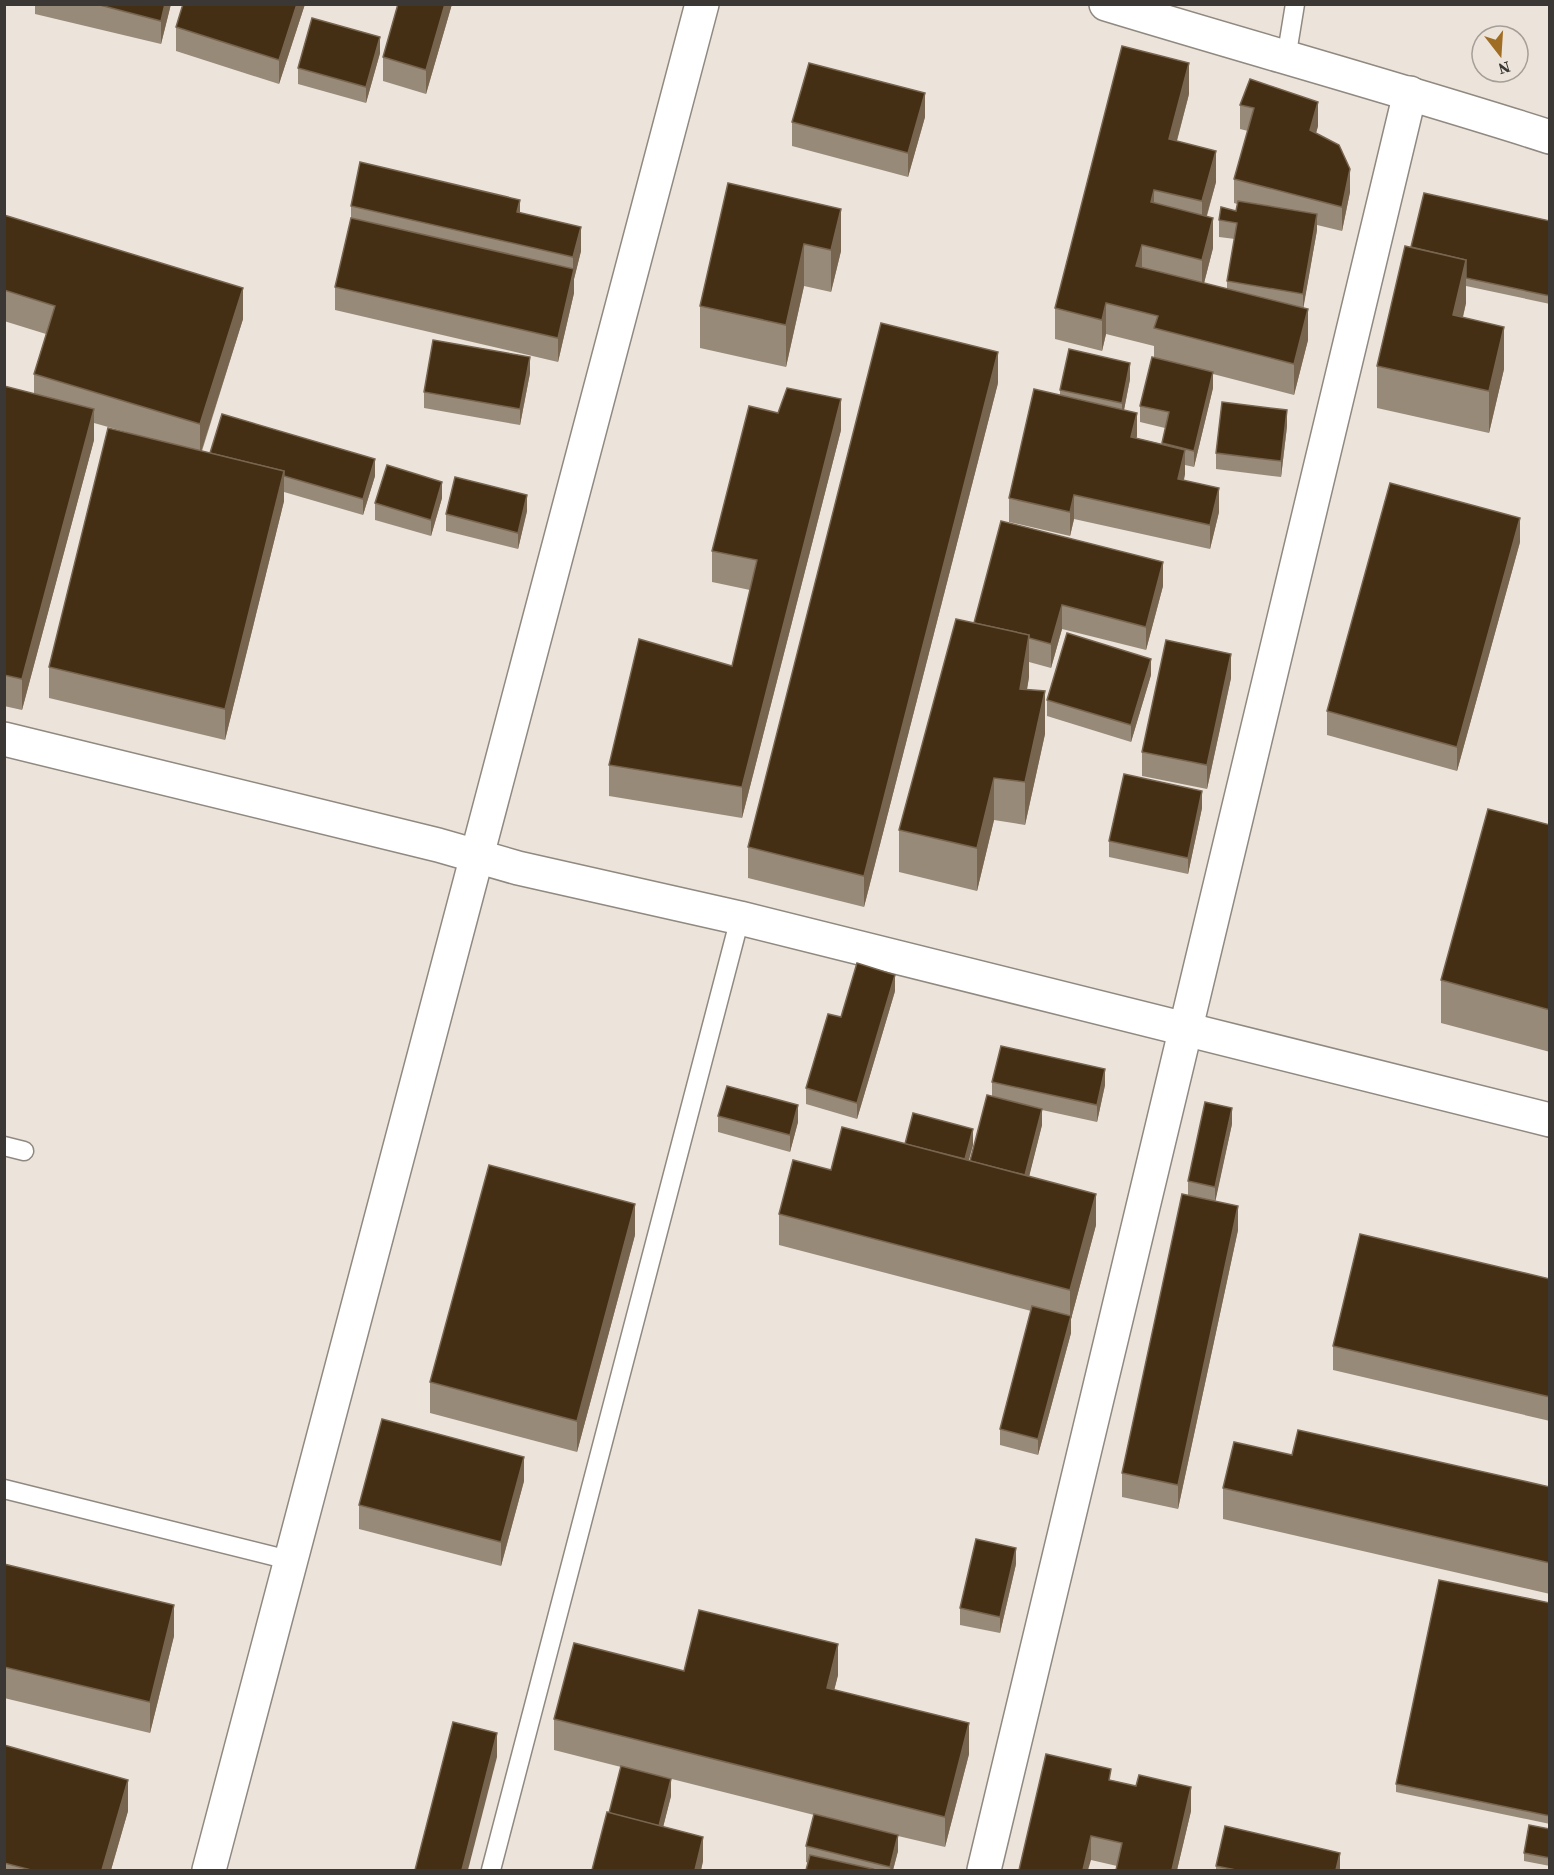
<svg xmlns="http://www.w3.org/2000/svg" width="1554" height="1875" font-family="'Source Serif 4',serif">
<rect width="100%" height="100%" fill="#ece4db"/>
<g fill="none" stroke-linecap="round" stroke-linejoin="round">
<!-- service casing -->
<g stroke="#908980" stroke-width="21">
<g id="service">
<path d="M1286,59L1295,4"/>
<path d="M4,1146L24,1151"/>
<path d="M4,1489L293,1561"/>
<path d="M491,1870L740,918"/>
</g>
</g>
<!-- tertiary casing -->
<g stroke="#908980" stroke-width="36">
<g id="tertiary">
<path d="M1106,4C1254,49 1403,90 1550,137"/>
<path d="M4,739L438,845L518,868L740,918L1550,1120"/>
<path d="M209,1870L702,4"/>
<path d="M984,1870L1410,93"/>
</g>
</g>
<!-- service -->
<use href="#service" stroke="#fff" stroke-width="18"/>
<!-- tertiary -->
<use href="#tertiary" stroke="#fff" stroke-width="33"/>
</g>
<!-- wall -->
<g fill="#988a78">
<path d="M35,4H171L161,44L35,14Z"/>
<path d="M183,4H305L279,84L176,51V27Z"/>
<path d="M398,4H452L426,94L383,81V57Z"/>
<path d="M380,53L366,103L298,84V68Z"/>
<path d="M1250,79L1318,126L1316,133L1350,192L1342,231L1317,225V230L1303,308L1308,340L1294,395L1213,374V388L1194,467L1185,465V474L1184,480L1219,512L1210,549L1074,519L1070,536L1009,522V498L1060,395V390L1130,379L1124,410L1137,436L1136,438L1162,444L1165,428L1140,422V406L1154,357V346L1106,334L1102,351L1055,339V308L1189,94L1177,141L1216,182L1207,216L1213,248L1204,283L1227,289V281L1235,239L1219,237V220L1236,211L1237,204L1234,203V179L1248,131L1240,129V105Z"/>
<path d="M925,117L908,177L792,146V122Z"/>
<path d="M728,183L841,251L831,292L804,286L786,367L700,348V306Z"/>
<path d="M351,206L520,213L581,251L574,279V293L558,362L335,310V287L351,219Z"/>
<path d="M4,215L243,319L202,451L210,453L375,476L363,515L284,492V501L225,740L49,698V667L126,432L94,423V440L22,710L4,706V386L34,394V374L46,334L4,321Z"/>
<path d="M1550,221V304L1466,286V303L1463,317L1504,369L1489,433L1377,408V366L1411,247Z"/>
<path d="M530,373L520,425L424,408V392Z"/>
<path d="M998,383L864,907L748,878V847Z"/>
<path d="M1287,426L1281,477L1216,469V453Z"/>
<path d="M841,430L742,818L609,796V765L732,666L750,590L712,582V551Z"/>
<path d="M442,498L431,536L375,520V503Z"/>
<path d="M527,511L518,549L446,531V514Z"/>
<path d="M1520,542L1457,771L1327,735V711Z"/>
<path d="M1163,586L1146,650L1062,629L1051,668L1029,662V677L1027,689L1045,734L1025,825L994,820L977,891L899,872V830L974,623Z"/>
<path d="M1151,675L1131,742L1047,716V700Z"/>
<path d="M1231,678L1207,789L1142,776V752Z"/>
<path d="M1202,808L1188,874L1109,857V841Z"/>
<path d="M1550,825V1052L1441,1023V980Z"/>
<path d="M895,991L857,1119L806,1104V1088L841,1017Z"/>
<path d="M992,1082L1105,1085L1097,1122L1042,1110V1125L1029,1176L1096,1225L1071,1319V1333L1038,1455L1000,1445V1429L1031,1311L779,1245V1214L831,1170L905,1144L973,1145L969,1160L970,1161L992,1096Z"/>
<path d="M718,1116L798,1122L790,1152L718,1132Z"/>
<path d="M1232,1124L1215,1201L1238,1230L1178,1509L1122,1497V1473L1188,1195V1181Z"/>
<path d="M635,1235L577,1452L430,1413V1382Z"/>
<path d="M1550,1279V1421L1333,1370V1346Z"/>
<path d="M1292,1455L1550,1487V1594L1223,1519V1488Z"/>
<path d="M524,1481L501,1566L359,1529V1505Z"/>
<path d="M4,1564L174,1636L150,1733L4,1698Z"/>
<path d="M1016,1564L1000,1633L960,1625V1608Z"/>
<path d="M1550,1603V1824L1396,1792V1784Z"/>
<path d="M684,1671L838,1675L834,1690L969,1754L945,1847L898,1836V1851L893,1870H806L808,1863L806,1862V1846L814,1815L660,1776L671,1796L663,1827L703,1861L701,1870H592L609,1813L621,1767L554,1750V1719Z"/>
<path d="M4,1745L128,1811L111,1870H4Z"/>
<path d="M1111,1780L1136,1786L1191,1811L1177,1870H1116L1117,1866L1091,1860L1019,1870Z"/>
<path d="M1550,1829V1866L1524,1861V1853Z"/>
<path d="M1216,1866L1340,1870H1216Z"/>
</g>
<!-- shaded-wall -->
<g fill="#776550">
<path d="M165,4H171L161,44V21Z"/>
<path d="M297,4H305L279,84V60Z"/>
<path d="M445,4H452L426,94V70Z"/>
<path d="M380,37V53L366,103V87Z"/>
<path d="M1189,63V94L1169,170V139Z"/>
<path d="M925,93V117L908,177V153Z"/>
<path d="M1318,102V126L1310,154V130Z"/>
<path d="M1216,151V182L1202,232V201Z"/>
<path d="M1350,169V192L1342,231V207Z"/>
<path d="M1154,190V221L1151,202Z"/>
<path d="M520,200V223L517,212Z"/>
<path d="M841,209V251L831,292V250Z"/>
<path d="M1317,214V230L1303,310V294Z"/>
<path d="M1213,218V248L1202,291V260Z"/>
<path d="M581,227V251L574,279V293L558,362V338L573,271V257Z"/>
<path d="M804,244V286L786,367V325Z"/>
<path d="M1142,245V276L1136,266Z"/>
<path d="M1466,260V303L1453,358V315Z"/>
<path d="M243,288V319L200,455V424Z"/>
<path d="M1106,303V334L1102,351V320Z"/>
<path d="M1308,309V340L1294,395V364Z"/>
<path d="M1504,327V369L1489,433V391Z"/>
<path d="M998,352V383L864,907V876Z"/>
<path d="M530,357V373L520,425V409Z"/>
<path d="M1130,363V379L1122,420V403Z"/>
<path d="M1213,372V388L1194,467V451Z"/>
<path d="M841,399V430L742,818V787Z"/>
<path d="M94,409V440L22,710V679Z"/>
<path d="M1287,410V426L1281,477V461Z"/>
<path d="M1137,413V436L1131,461V437Z"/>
<path d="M1185,450V474L1178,503V479Z"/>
<path d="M375,459V476L363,515V499Z"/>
<path d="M284,471V501L225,740V709Z"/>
<path d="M442,482V498L431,536V520Z"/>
<path d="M1219,488V512L1210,549V525Z"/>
<path d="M527,495V511L518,549V533Z"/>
<path d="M1074,495V519L1070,536V512Z"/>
<path d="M1520,518V542L1457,771V747Z"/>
<path d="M1163,562V586L1146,650V627Z"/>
<path d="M1062,605V629L1051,668V644Z"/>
<path d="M1029,635V677L1020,731V689Z"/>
<path d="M1231,654V678L1207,789V765Z"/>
<path d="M1151,659V675L1131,742V725Z"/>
<path d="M1045,691V734L1025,825V782Z"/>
<path d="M994,778V820L977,891V848Z"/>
<path d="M1202,791V808L1188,874V858Z"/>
<path d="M895,975V991L857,1119V1103Z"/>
<path d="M1105,1069V1085L1097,1122V1105Z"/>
<path d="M798,1105V1122L790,1152V1135Z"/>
<path d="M1232,1108V1124L1215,1203V1187Z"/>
<path d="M1042,1109V1125L1023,1201V1185Z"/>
<path d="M973,1129V1145L962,1184V1167Z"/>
<path d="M1096,1194V1225L1071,1319V1333L1038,1455V1439L1070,1318V1290Z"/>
<path d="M635,1204V1235L577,1452V1421Z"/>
<path d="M1238,1206V1230L1178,1509V1485Z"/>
<path d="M524,1457V1481L501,1566V1542Z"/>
<path d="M1016,1548V1564L1000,1633V1617Z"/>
<path d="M174,1605V1636L150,1733V1702Z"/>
<path d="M838,1644V1675L827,1719V1688Z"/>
<path d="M969,1723V1754L945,1847V1817Z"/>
<path d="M497,1733V1757L468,1870H462Z"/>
<path d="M671,1779V1796L659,1843V1826Z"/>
<path d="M128,1780V1811L111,1870H102Z"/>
<path d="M1191,1787V1811L1177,1870H1172Z"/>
<path d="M898,1835V1851L893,1870H890Z"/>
<path d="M1091,1836V1860L1088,1870H1083Z"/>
<path d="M703,1837V1861L701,1870H695Z"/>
<path d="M1340,1853V1870H1336Z"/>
</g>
<!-- building -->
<g fill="#452f14" stroke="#776550" stroke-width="1.5">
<path d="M96,4H165L161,21Z"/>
<path d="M183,4H297L279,60L176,27Z"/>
<path d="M398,4H445L426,70L383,57Z"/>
<path d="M312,18L380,37L366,87L298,68Z"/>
<path d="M1122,46L1189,63L1169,139L1216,151L1202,201L1154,190L1151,202L1213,218L1202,260L1142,245L1136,266L1308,309L1294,364L1154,328L1158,316L1106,303L1102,320L1055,308Z"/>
<path d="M809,63L925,93L908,153L792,122Z"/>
<path d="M1250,79L1318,102L1310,130L1339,145L1350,169L1342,207L1234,179L1254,108L1240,105Z"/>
<path d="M360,162L520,200L517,212L581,227L573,257L351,206Z"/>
<path d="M728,183L841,209L831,250L804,244L786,325L700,306Z"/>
<path d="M1424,193L1550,221V296L1466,278V260L1411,247Z"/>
<path d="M1238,201L1317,214L1303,294L1227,281L1237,223L1219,220L1221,207L1236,211Z"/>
<path d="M4,215L243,288L200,424L34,374L55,306L4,290Z"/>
<path d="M351,218L574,269L558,338L335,287Z"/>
<path d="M1405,246L1466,260L1453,315L1504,327L1489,391L1377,366Z"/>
<path d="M881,323L998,352L864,876L748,847Z"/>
<path d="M433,340L530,357L520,409L424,392Z"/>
<path d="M1069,349L1130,363L1122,403L1060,390Z"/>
<path d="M1152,357L1213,372L1194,451L1162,443L1169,412L1140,406Z"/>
<path d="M4,386L94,409L22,679L4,675Z"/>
<path d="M787,388L841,399L742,787L609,765L639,639L732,666L757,560L712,551L749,406L778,413Z"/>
<path d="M1034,389L1137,413L1131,437L1185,450L1178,479L1219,488L1210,525L1074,495L1070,512L1009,498Z"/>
<path d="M1222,402L1287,410L1281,461L1216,453Z"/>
<path d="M222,414L375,459L363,499L284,476V471L210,453Z"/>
<path d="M108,428L284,471L225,709L49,667Z"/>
<path d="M387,465L442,482L431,520L375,503Z"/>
<path d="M455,477L527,495L518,533L446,514Z"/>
<path d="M1390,483L1520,518L1457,747L1327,711Z"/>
<path d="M1001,521L1163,562L1146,627L1062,605L1051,644L1029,638V635L974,623Z"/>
<path d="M956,619L1029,635L1020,689L1045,691L1025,782L994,778L977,848L899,830Z"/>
<path d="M1067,633L1151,659L1131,725L1047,700Z"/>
<path d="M1166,640L1231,654L1207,765L1142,752Z"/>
<path d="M1124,774L1202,791L1188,858L1109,841Z"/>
<path d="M1488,809L1550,825V1010L1441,980Z"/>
<path d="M857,963L895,975L857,1103L806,1088L828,1014L841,1017Z"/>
<path d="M1001,1046L1105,1069L1097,1105L992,1082Z"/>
<path d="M727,1086L798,1105L790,1135L718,1116Z"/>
<path d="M987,1095L1042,1109L1025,1175L970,1161Z"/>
<path d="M1205,1102L1232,1108L1215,1187L1188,1181Z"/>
<path d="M913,1113L973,1129L965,1159L905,1144Z"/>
<path d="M842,1127L1096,1194L1070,1290L779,1214L793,1160L831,1170Z"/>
<path d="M489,1165L635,1204L577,1421L430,1382Z"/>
<path d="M1182,1194L1238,1206L1178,1485L1122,1473Z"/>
<path d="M1360,1234L1550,1279V1397L1333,1346Z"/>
<path d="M1032,1306L1071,1316L1038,1439L1000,1429Z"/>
<path d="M382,1419L524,1457L501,1542L359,1505Z"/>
<path d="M1298,1430L1550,1487V1563L1223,1488L1234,1442L1292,1455Z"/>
<path d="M976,1539L1016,1548L1000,1617L960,1608Z"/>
<path d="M4,1564L174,1605L150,1702L4,1667Z"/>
<path d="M1439,1580L1550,1603V1816L1396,1784Z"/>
<path d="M699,1610L838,1644L827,1688L969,1723L945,1817L554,1719L574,1643L684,1671Z"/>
<path d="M453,1722L497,1733L462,1870H415Z"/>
<path d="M4,1745L128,1780L102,1870H31L4,1863Z"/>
<path d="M1046,1754L1111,1769L1109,1780L1136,1786L1139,1775L1191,1787L1172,1870H1116L1122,1843L1091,1836L1083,1870H1019Z"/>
<path d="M621,1766L671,1779L659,1826L609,1813Z"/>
<path d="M607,1812L703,1837L695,1870H592Z"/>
<path d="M814,1814L898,1835L890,1867L806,1846Z"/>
<path d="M1529,1825L1550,1829V1858L1524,1853Z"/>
<path d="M1225,1826L1340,1853L1336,1870H1236L1216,1866Z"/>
<path d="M810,1855L873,1869L872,1870H806Z"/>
</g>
<!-- border -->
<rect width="1554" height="1875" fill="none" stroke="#3a3734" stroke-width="12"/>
<!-- north arrow -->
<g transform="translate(1500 54) rotate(163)"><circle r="28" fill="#ece4db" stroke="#a59f98" stroke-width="1.5"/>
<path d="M0-4.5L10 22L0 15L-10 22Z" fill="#a06d24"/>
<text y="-9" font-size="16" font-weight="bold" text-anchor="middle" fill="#3a3734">N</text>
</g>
</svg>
